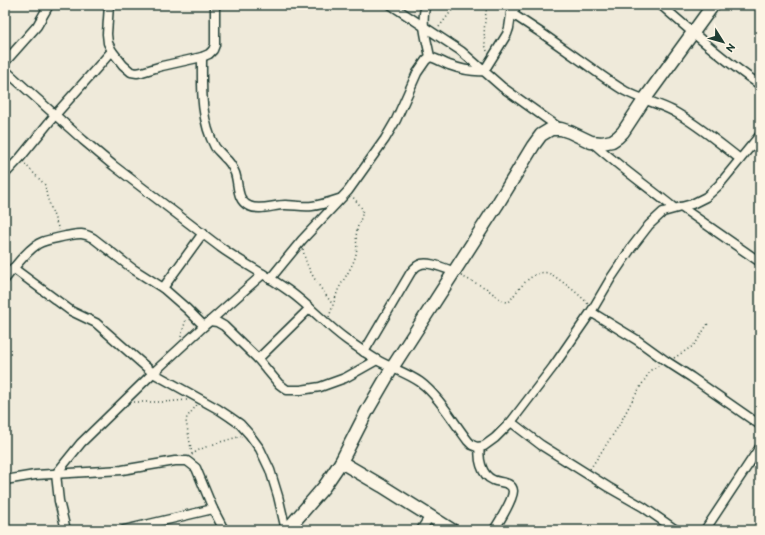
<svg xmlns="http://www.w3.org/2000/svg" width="765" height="535" font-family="Itim,sans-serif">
<rect width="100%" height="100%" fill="#efeada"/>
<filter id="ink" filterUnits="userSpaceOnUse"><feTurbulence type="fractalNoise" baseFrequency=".025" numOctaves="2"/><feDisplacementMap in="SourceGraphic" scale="8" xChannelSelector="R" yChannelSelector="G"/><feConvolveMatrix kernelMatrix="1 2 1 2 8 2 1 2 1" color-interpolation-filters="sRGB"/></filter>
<g filter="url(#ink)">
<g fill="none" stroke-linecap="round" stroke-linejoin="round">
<!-- street casing -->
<g stroke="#1f3d34" stroke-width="11">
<g id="street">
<path d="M109,5L107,34L108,43L112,51L123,65L131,72L137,73L142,72L162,66L202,57L209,54L213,50L215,45V5"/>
<path d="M391,5L461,51L502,87L561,129"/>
<path d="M426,5C420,22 427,40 430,57"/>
<path d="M661,5C693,33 725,61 760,85"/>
<path d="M511,13C533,27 555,42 577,58C593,69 608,81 625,91C640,99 657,103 673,111C697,124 718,142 740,159"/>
<path d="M202,57C202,87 200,119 215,147C218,151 222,154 225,158C230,162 233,168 235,173C239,184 236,200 249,206C259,211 274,205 285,205C294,205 303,207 312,206C321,205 330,202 339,199"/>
<path d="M5,62L37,26L49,5"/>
<path d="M5,70L83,140L114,166L220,247C242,263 267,275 289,291C310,306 326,325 347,340C357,347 367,354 377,360C391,368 407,373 420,382C438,395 454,423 468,441L472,445L477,447L484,446L495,438L511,422L553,367L591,312L611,278L632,247L649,225L663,212L692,204L706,197L719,185L760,135"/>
<path d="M592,142C618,166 647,186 674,208"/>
<path d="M5,174L20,158L55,115L112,51"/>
<path d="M681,207L760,262"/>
<path d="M13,268L71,311L96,323L153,373L218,409L230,417L240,424L249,434L260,449L270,470L278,496L286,530"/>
<path d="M5,279C13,269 30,246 42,242C50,239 58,238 66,236C78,234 82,232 93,238L133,269L163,288L187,309L204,326"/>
<path d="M270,279L302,240L348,191L385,139L396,120L417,73L426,60L430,57C437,59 442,62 449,65C460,69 472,72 484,71L507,34C513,21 506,16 518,5"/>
<path d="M163,288L203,233"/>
<path d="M591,312L637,340L666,361L691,377L760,425"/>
<path d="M210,321L263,274"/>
<path d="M364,352L411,272C413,270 416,266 419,265C427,260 446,269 455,272"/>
<path d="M258,359L310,308"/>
<path d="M511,422L541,445L608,487L643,507L676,530"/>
<path d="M480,447C478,458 481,475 493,480C499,483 512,481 513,491C513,500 499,522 494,530"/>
<path d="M5,480L35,475L122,470L175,461H187L196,468L213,509L224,530"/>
<path d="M66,530L59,501L56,474L81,443L153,373L204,326L210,321L217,322L224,326L258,359L279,384L287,390H301L320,387L345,378L377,360"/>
<path d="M124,530L213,509"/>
<path d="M421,530L430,516"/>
<path d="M705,530L760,447"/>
</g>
</g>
<!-- secondary casing -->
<g stroke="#1f3d34" stroke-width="15">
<g id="secondary">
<path d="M341,462L382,486L452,530"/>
<path d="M287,530L324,487L341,462L367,411L392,368L497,205L533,146L541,135L551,129H561L570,132L591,142L602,143L612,141L618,137L623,132L644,100L713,5"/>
</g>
</g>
<!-- path -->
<g stroke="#1f3d34" stroke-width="1.5" stroke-dasharray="1 3" stroke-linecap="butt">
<path d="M439,27L456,5"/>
<path d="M487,51C482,37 485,20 487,5"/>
<path d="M25,164L45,185L47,197L59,230"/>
<path d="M303,249C306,271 321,288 333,305"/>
<path d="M461,276L486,288L501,300L507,302H509C517,291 532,269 548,273C553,275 557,278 561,281C571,288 580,295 588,304"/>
<path d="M329,317C332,308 335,299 338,290C344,278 353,267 356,254C358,246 355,238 357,230C358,223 364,215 362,209C360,204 355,200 352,196"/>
<path d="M181,337L186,319"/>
<path d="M674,358L693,346L697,341L709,322"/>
<path d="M134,402H164L187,400"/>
<path d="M192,454L186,421L187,417L197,405"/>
<path d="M192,455C201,446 228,440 242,436"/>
<path d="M590,469L618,427L633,399L647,376L651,370L660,365"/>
</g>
<!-- street -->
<use href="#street" stroke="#fcf5e5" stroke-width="8"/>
<!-- secondary -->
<use href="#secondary" stroke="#fcf5e5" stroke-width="12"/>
</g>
</g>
<!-- margin -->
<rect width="765" height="535" fill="none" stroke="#fcf5e5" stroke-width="20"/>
<rect x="10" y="10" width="745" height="515" fill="none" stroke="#1f3d34" stroke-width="1.5" filter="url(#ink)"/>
<!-- north arrow -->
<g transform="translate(723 42) rotate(127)" stroke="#fcf5e5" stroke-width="3" paint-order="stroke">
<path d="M0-3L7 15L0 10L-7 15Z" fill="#1f3d34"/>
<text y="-6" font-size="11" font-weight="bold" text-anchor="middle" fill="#1f3d34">N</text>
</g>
</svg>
